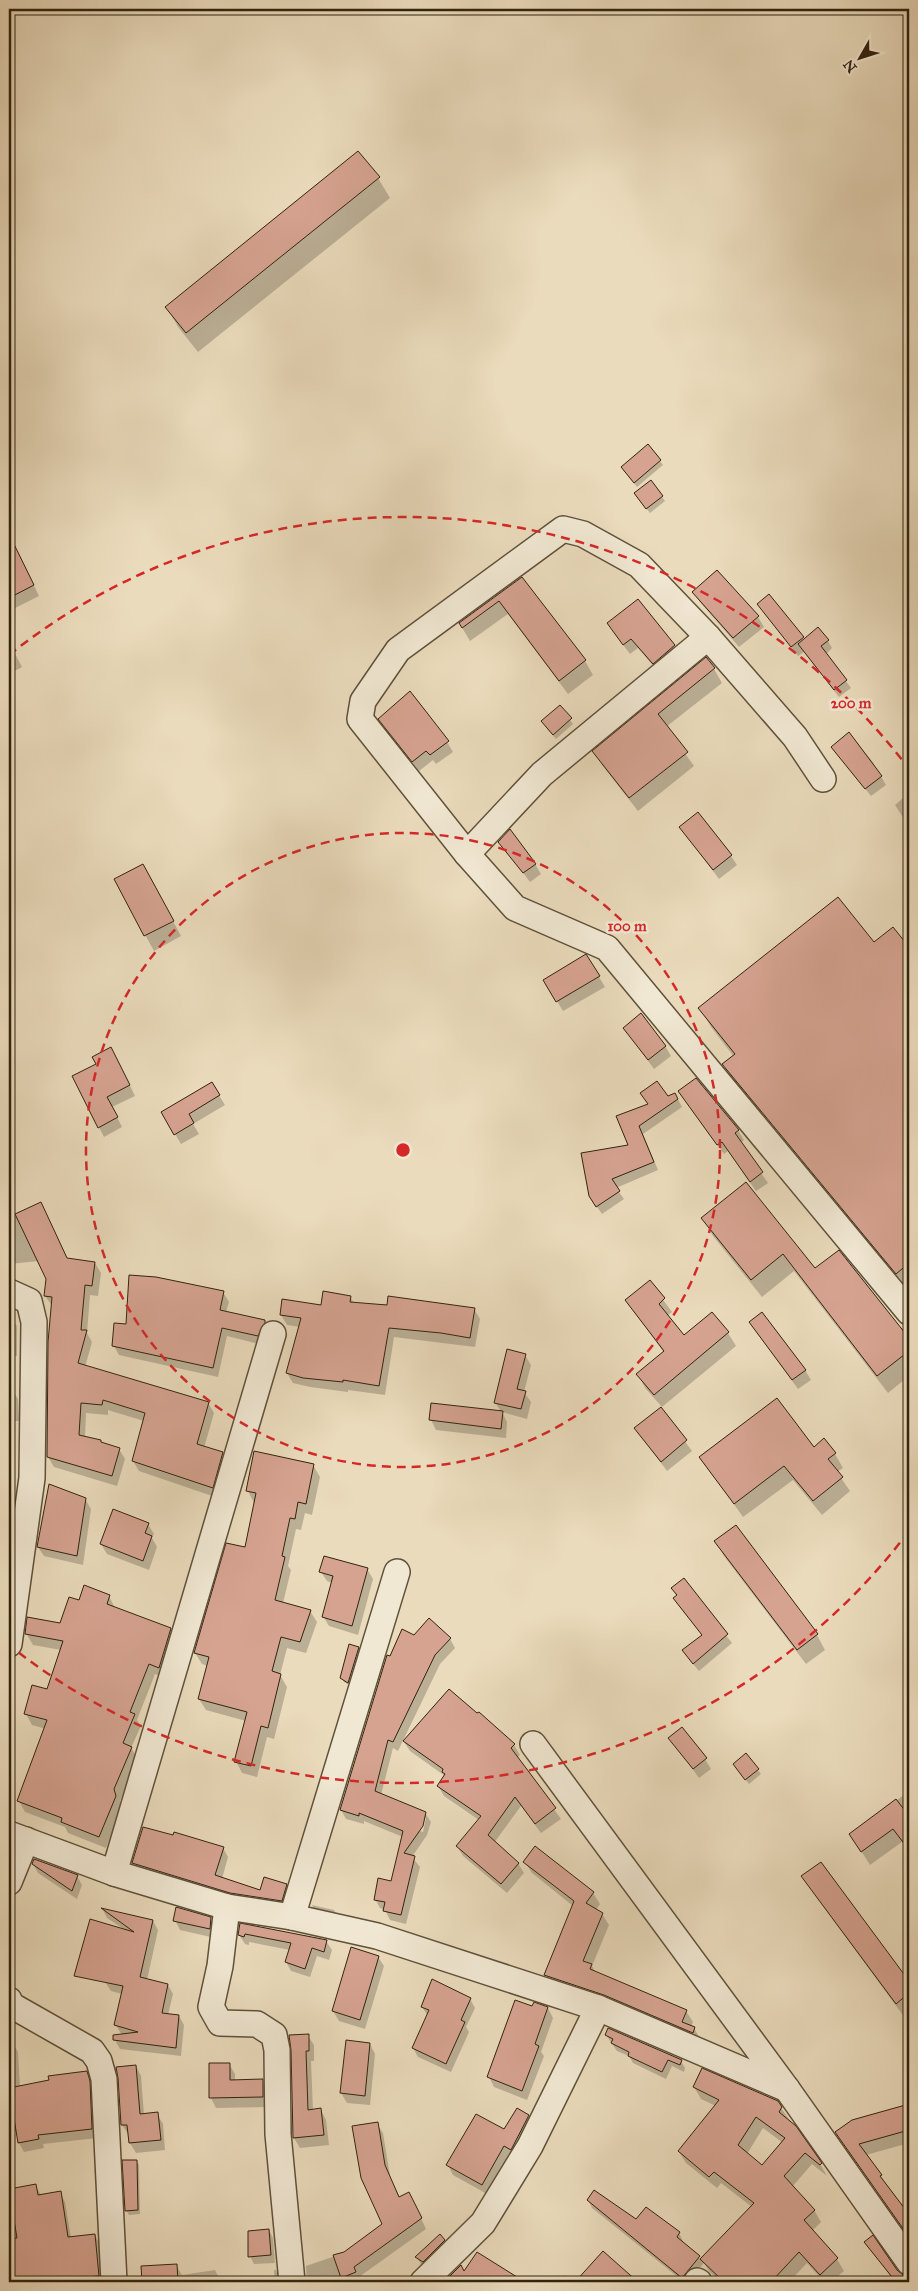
<svg xmlns="http://www.w3.org/2000/svg" width="918" height="2291" font-family="'IM FELL Great Primer',serif">
<rect width="100%" height="100%" fill="#eadbbc"/>
<filter id="stains"><feTurbulence type="fractalNoise" baseFrequency=".004" numOctaves="4"/><feColorMatrix values="0 0 0 0 .2 0 0 0 0 .09 0 0 0 0 .02 0 0 0 .5 -.17"/></filter>
<radialGradient id="worn" r=".72"><stop offset=".6" stop-color="#630" stop-opacity="0"/><stop offset="1" stop-color="#630" stop-opacity=".3"/></radialGradient>
<!-- shadow -->
<g fill="#0003" fill-rule="evenodd">
<path d="M378,178L390,198L198,352L178,327L167,307Z"/>
<path d="M660,461L663,465L637,487L622,468Z"/>
<path d="M651,482L665,501L650,513L638,498Z"/>
<path d="M9,560L25,567L39,596L9,611Z"/>
<path d="M717,572L758,617L764,627L739,647L700,602L694,592Z"/>
<path d="M522,578L585,661L593,675L568,694L508,614L470,641L460,624Z"/>
<path d="M769,596L804,640L828,641L832,648L826,654L851,688L839,697L804,652L798,656L758,604Z"/>
<path d="M638,601L680,656L659,673L638,648L630,654L614,633Z"/>
<path d="M9,642L22,667L9,674Z"/>
<path d="M714,669L722,683L666,727L694,766L638,811L602,765L594,751Z"/>
<path d="M560,706L573,724L556,739L545,726Z"/>
<path d="M380,719L447,742L453,752L436,764L433,760L419,771Z"/>
<path d="M849,734L872,761L886,785L871,796L832,747Z"/>
<path d="M909,793V827L895,805Z"/>
<path d="M680,827L731,856L737,865L719,879Z"/>
<path d="M500,842L535,864L541,874L530,882Z"/>
<path d="M115,880H151L181,936L154,951Z"/>
<path d="M893,929L909,949L908,1292L735,1084L724,1065L734,1057L711,1027L700,1008L874,944Z"/>
<path d="M587,957L605,987L563,1011L544,980Z"/>
<path d="M624,1028L665,1046L671,1056L654,1069Z"/>
<path d="M117,1059L135,1096L112,1107L122,1127L104,1137L99,1127Z"/>
<path d="M212,1084L225,1105L193,1124L199,1134L181,1144L162,1112Z"/>
<path d="M680,1092L738,1130L744,1140L740,1143L768,1183L756,1191L728,1151L724,1154Z"/>
<path d="M675,1094L682,1107L643,1134L658,1170L616,1188L624,1199L602,1214L595,1204L630,1146L649,1105Z"/>
<path d="M746,1184L815,1270L838,1251L909,1341V1376L888,1393L794,1271L762,1297L713,1236L703,1219Z"/>
<path d="M41,1203L68,1259L95,1263L101,1273L98,1296L90,1295L87,1333L92,1342L85,1367L208,1403L214,1413L204,1448L222,1453L228,1464L218,1498L139,1471L133,1461L144,1421L108,1410V1415L86,1413L85,1438L119,1449L125,1459L117,1486L54,1467L48,1457L53,1307L45,1296L47,1278L39,1261L9,1264V1218Z"/>
<path d="M650,1282L672,1312L667,1316L684,1336L712,1313L728,1333L736,1346L662,1407L645,1388L638,1374L664,1353L627,1300Z"/>
<path d="M223,1292L229,1302L226,1312L264,1321L270,1330L263,1345L227,1336L218,1377L119,1355L114,1346L127,1325Z"/>
<path d="M350,1297L354,1303L474,1309L480,1319L475,1347L394,1337L385,1395L348,1390V1392L310,1387L293,1383L287,1373L300,1327L287,1325L281,1315L283,1300L322,1306Z"/>
<path d="M9,1316H11L17,1326V1356L9,1357Z"/>
<path d="M750,1323L805,1370L811,1380L798,1389Z"/>
<path d="M525,1355L531,1365L524,1392L531,1402L527,1419L502,1412L507,1422L506,1438L436,1430L431,1420L501,1412L495,1402Z"/>
<path d="M9,1389H12L18,1399L19,1421H9Z"/>
<path d="M662,1407L661,1409L692,1451L667,1471L635,1428Z"/>
<path d="M813,1449L835,1454L843,1468L837,1472L850,1491L822,1515L793,1480L743,1517L701,1458Z"/>
<path d="M313,1465L320,1477L312,1515L305,1513L301,1530L296,1529L288,1566L291,1570L283,1603L310,1611L317,1622L306,1653L287,1648L280,1675L287,1687L274,1739L267,1737L257,1777L242,1773L236,1761L246,1721L206,1710L199,1699L208,1666L202,1664L195,1653L246,1549L254,1503L248,1491Z"/>
<path d="M85,1499L91,1509L83,1565L44,1556L38,1547Z"/>
<path d="M148,1524L154,1534L152,1538L157,1547L149,1570L107,1554L101,1544Z"/>
<path d="M716,1541L817,1635L825,1650L806,1664L724,1556Z"/>
<path d="M367,1569L373,1579L358,1635L329,1626L323,1616L332,1583L327,1581L321,1572Z"/>
<path d="M683,1580L732,1643L699,1671L688,1658L703,1636L679,1606L675,1599L677,1597L672,1588Z"/>
<path d="M109,1596L115,1608L170,1629L177,1640L165,1678L155,1674L137,1720L141,1726L131,1748L138,1759L120,1801L121,1808L106,1848L68,1833L65,1827L25,1812L19,1801L46,1729L32,1725L26,1714L47,1691L61,1650L33,1645L26,1633L60,1625L79,1601Z"/>
<path d="M414,1636L450,1639L455,1648L440,1664L398,1751L393,1748L381,1795L425,1813L431,1822L427,1835L412,1857L420,1867L406,1924L390,1920L385,1910L380,1908L375,1899L392,1883L403,1837L364,1821V1824L346,1819L341,1810L390,1658ZM424,1818H426L423,1832L420,1831Z"/>
<path d="M358,1648L361,1653L351,1686L344,1682L341,1677Z"/>
<path d="M479,1713L514,1745L520,1755L517,1758L561,1819L541,1833L521,1806L494,1843L518,1863L524,1873L507,1893L463,1856L457,1846L479,1820L444,1796L438,1786L445,1776L410,1751L404,1742Z"/>
<path d="M670,1738L705,1759L711,1769L699,1778Z"/>
<path d="M746,1755L761,1774L749,1784L737,1769Z"/>
<path d="M909,1791V1851L902,1842L870,1865L851,1835Z"/>
<path d="M223,1848L228,1857L222,1879L261,1891L286,1885L292,1894L287,1910L139,1873L133,1863Z"/>
<path d="M525,1862L593,1893L600,1904L596,1910L602,1914L609,1925L592,1966L596,1973L686,2011L693,2022L691,2027L694,2028L701,2040L552,1987L546,1975L573,1906L532,1873Z"/>
<path d="M821,1863L909,1983V2014L905,2018L812,1891L803,1876Z"/>
<path d="M33,1864L77,1876L82,1885L77,1899L38,1873Z"/>
<path d="M312,1905L334,1910L340,1920L317,1916Z"/>
<path d="M103,1910L153,1921L158,1930L147,1980L168,1985L173,1994L168,2015L179,2016L184,2025L181,2056L120,2049L115,2040L122,2035L115,2024L122,1994L111,1991L105,1982L125,1930L107,1918Z"/>
<path d="M210,1918L216,1928L215,1938L180,1930L175,1920Z"/>
<path d="M241,1925L326,1941L332,1950L329,1960L317,1956L310,1977L291,1971L286,1962L290,1950L249,1942V1945L245,1944L239,1935Z"/>
<path d="M378,1957L384,1966L365,2029L339,2021L333,2011Z"/>
<path d="M470,1999L475,2008L466,2027L469,2032L451,2072L418,2057L413,2048L428,2016L422,2007Z"/>
<path d="M548,2008L553,2018L541,2052L544,2056L527,2100L494,2087L489,2077Z"/>
<path d="M606,2035L681,2061L685,2068L684,2072L672,2066L666,2079L633,2063L629,2056L617,2051Z"/>
<path d="M308,2036L314,2045V2061H311L313,2111L321,2110L326,2120L329,2145L300,2148L294,2138Z"/>
<path d="M347,2041L370,2044L375,2054L370,2105L347,2103L341,2093Z"/>
<path d="M12,2042L18,2052L20,2087L86,2072L94,2092L97,2138L43,2144L44,2148L24,2152L19,2143L16,2132L9,2134V2043Z"/>
<path d="M229,2064L235,2074V2081H262L268,2090V2107L216,2108L211,2098Z"/>
<path d="M136,2066L141,2076L144,2115L157,2114L163,2124L165,2150L136,2153L130,2143L129,2135L122,2125Z"/>
<path d="M694,2087L781,2108L820,2164L827,2176L812,2164L792,2187L814,2210L821,2222L812,2231L837,2259L844,2271L831,2282H824L807,2263L789,2282H720L709,2271L704,2263L688,2282H684L592,2208L588,2200L637,2221L679,2233L683,2241L682,2243L701,2260L752,2207L721,2183L717,2188L686,2163L679,2152L716,2106L701,2099ZM763,2128L783,2143L763,2166L747,2154Z"/>
<path d="M909,2106V2143L866,2155L909,2217V2238L837,2133L852,2122Z"/>
<path d="M528,2116L534,2125L516,2158L509,2154L487,2194L453,2175L448,2165Z"/>
<path d="M377,2124L383,2133L390,2176L400,2198L414,2203L426,2229L359,2277L361,2282H307L306,2266L344,2253L383,2224Z"/>
<path d="M136,2161L139,2165L140,2214L129,2215L126,2210Z"/>
<path d="M35,2185L41,2195L60,2193L65,2202L71,2238L95,2235L100,2245L103,2282H12L11,2268H9V2230H17L9,2190Z"/>
<path d="M269,2230L273,2238L275,2263L254,2264L250,2256Z"/>
<path d="M440,2236L449,2251L423,2267L417,2258Z"/>
<path d="M866,2243L903,2276L909,2277V2282H895Z"/>
<path d="M603,2253L634,2280L635,2282H576Z"/>
<path d="M176,2265L182,2275L215,2270L221,2282H143L142,2267Z"/>
<path d="M274,2270H276L282,2282H275Z"/>
<path d="M464,2273L512,2275L516,2282H452L449,2278Z"/>
<path d="M564,2275L574,2282H559Z"/>
</g>
<!-- building -->
<g fill="#d6a391" stroke="#31230e" fill-rule="evenodd">
<path d="M358,151L380,177L186,333L165,307Z"/>
<path d="M648,444L661,460L634,483L621,467Z"/>
<path d="M651,480L663,496L646,509L634,493Z"/>
<path d="M9,534L34,585L9,598Z"/>
<path d="M717,570L759,616L733,638L692,592Z"/>
<path d="M522,577L586,660L559,681L499,601L462,628L459,623Z"/>
<path d="M769,594L804,637L791,647L757,604Z"/>
<path d="M638,599L675,645L653,664L631,639L623,645L607,623Z"/>
<path d="M818,627L829,640L821,646L847,680L834,690L798,644Z"/>
<path d="M706,657L715,668L658,714L688,752L629,798L592,751Z"/>
<path d="M410,691L449,741L430,755L426,751L412,762L378,719Z"/>
<path d="M560,705L572,718L553,735L541,721Z"/>
<path d="M849,732L882,776L865,789L831,747Z"/>
<path d="M698,812L732,855L713,870L679,827Z"/>
<path d="M510,829L536,864L523,873L498,842Z"/>
<path d="M143,864L174,921L144,936L114,879Z"/>
<path d="M838,897L874,942L893,927L909,947V1263L896,1274L722,1064L735,1054L698,1008Z"/>
<path d="M586,954L600,976L556,1002L543,980Z"/>
<path d="M641,1013L666,1046L648,1060L623,1028Z"/>
<path d="M111,1047L130,1085L107,1097L118,1117L98,1128L72,1076L96,1064L92,1057Z"/>
<path d="M696,1078L739,1130L735,1133L763,1172L750,1182L722,1142L717,1145L678,1091Z"/>
<path d="M657,1081L668,1096L675,1093L678,1099L639,1126L654,1162L612,1179L620,1191L596,1207L589,1196L581,1153L628,1145L616,1116L648,1104L640,1093Z"/>
<path d="M212,1082L220,1095L189,1114L194,1123L174,1135L161,1112Z"/>
<path d="M746,1182L815,1268L839,1250L909,1338V1351L877,1376L783,1254L751,1280L701,1218Z"/>
<path d="M41,1202L67,1258L95,1262L92,1286L85,1285L81,1330H87L78,1363L209,1402L197,1444L223,1452L213,1488L132,1461L145,1413L103,1400L102,1405L81,1403L79,1435L101,1440V1442L120,1448L112,1476L47,1457L48,1342L52,1297L44,1296L46,1279L15,1214Z"/>
<path d="M129,1275L156,1277L224,1291L220,1310L265,1320V1323L258,1336L222,1328L213,1368L112,1346L114,1323L126,1324Z"/>
<path d="M650,1280L665,1298L659,1304L684,1335L712,1312L729,1332L654,1395L636,1374L664,1351L625,1300Z"/>
<path d="M323,1291L351,1296L350,1302L387,1305L388,1296L475,1308L470,1338L441,1333L389,1328L379,1386L343,1380V1382L303,1378L286,1373L301,1318L280,1315L282,1299L321,1305Z"/>
<path d="M762,1312L806,1370L792,1380L749,1322Z"/>
<path d="M507,1349L526,1354L517,1389L526,1391L521,1409L494,1403Z"/>
<path d="M777,1398L814,1447L824,1438L836,1453L828,1459L843,1477L813,1501L784,1466L734,1504L699,1457Z"/>
<path d="M431,1403L503,1411L501,1429L429,1420Z"/>
<path d="M661,1407L687,1440L661,1462L634,1428Z"/>
<path d="M254,1451L314,1464L306,1504L298,1502L295,1519L290,1518L282,1556L285,1557L275,1600L311,1610L300,1642L281,1637L272,1671L281,1674L268,1728L261,1726L251,1766L234,1762L247,1712L198,1699L209,1657L194,1653L226,1543L245,1547L256,1493L246,1491Z"/>
<path d="M49,1484L86,1498L77,1556L37,1547Z"/>
<path d="M113,1509L149,1523L145,1533L152,1536L143,1561L100,1544Z"/>
<path d="M736,1525L818,1634L797,1650L714,1541Z"/>
<path d="M324,1556L368,1568L352,1626L322,1617L333,1576L319,1572Z"/>
<path d="M684,1578L728,1634L693,1664L682,1650L702,1635L673,1598L677,1595L671,1588Z"/>
<path d="M84,1585L110,1595L107,1604L171,1628L159,1668L149,1664L130,1712L135,1714L123,1743L132,1747L114,1789L116,1796L99,1837L61,1822L62,1818L17,1801L47,1720L24,1714L32,1685L47,1689L63,1641L25,1634L27,1617L60,1623L69,1597L79,1600Z"/>
<path d="M429,1618L451,1638L435,1655L393,1742L388,1740L375,1791L426,1812L423,1826L404,1853L415,1856L401,1915L383,1911L385,1902L374,1900L378,1878L391,1881L403,1831L359,1813V1816L340,1810L387,1655L390,1656L402,1629L414,1635Z"/>
<path d="M349,1644L359,1647L348,1683L340,1678Z"/>
<path d="M449,1689L477,1713L479,1712L515,1744L511,1748L556,1808L535,1824L515,1797L488,1835L519,1863L501,1884L456,1846L481,1816L437,1786L445,1774L442,1772L443,1769L403,1741Z"/>
<path d="M682,1727L707,1758L693,1769L668,1738Z"/>
<path d="M746,1753L759,1769L745,1780L733,1764Z"/>
<path d="M896,1799L909,1816V1850L893,1829L861,1852L849,1834Z"/>
<path d="M143,1827L173,1835L174,1832L224,1847L215,1875L260,1890L264,1877L287,1884L282,1901L230,1893L132,1863Z"/>
<path d="M535,1846L594,1892L586,1903L603,1913L583,1961L592,1964L590,1969L687,2010L682,2022L695,2027L693,2033L604,1995L544,1975L574,1901L523,1862Z"/>
<path d="M34,1859L78,1875L72,1891L32,1864Z"/>
<path d="M821,1862L909,1981V1993L896,2004L801,1876Z"/>
<path d="M176,1907L211,1917L210,1929L173,1921Z"/>
<path d="M101,1908L153,1920L140,1977L168,1984L162,2013L179,2015L176,2048L113,2040V2035L138,2032L114,2025L123,1986L74,1976L90,1919L134,1932Z"/>
<path d="M240,1923L327,1940L324,1952L312,1948L305,1969L285,1962L291,1943L245,1934L244,1937L238,1935Z"/>
<path d="M351,1947L379,1956L360,2020L332,2011Z"/>
<path d="M432,1979L471,1998L461,2020L465,2022L446,2064L412,2048L429,2010L421,2007Z"/>
<path d="M515,2000L532,2006L534,2002L548,2007L535,2044L539,2046L522,2091L487,2077Z"/>
<path d="M608,2028L682,2060L680,2065L668,2060L662,2072L628,2056L629,2052L611,2043L613,2039L605,2035Z"/>
<path d="M309,2034V2051H306L308,2110L321,2108L324,2135L293,2138L291,2050L289,2035Z"/>
<path d="M346,2040L370,2043L365,2096L340,2093Z"/>
<path d="M209,2063H230V2080L263,2079V2097L209,2098Z"/>
<path d="M136,2065L140,2114L158,2112L161,2140L129,2143L127,2125H121L118,2078L116,2067Z"/>
<path d="M702,2068L778,2101L782,2107L779,2112L796,2126L822,2163L820,2165L805,2153L784,2176L815,2210L804,2220L838,2258L820,2275L799,2252L771,2282H724L700,2259L754,2203L714,2172L709,2177L678,2151L719,2100L693,2087ZM756,2117L785,2138L762,2165L738,2145Z"/>
<path d="M87,2071L90,2081L92,2129L38,2135L39,2139L18,2143L9,2088L49,2080L48,2076Z"/>
<path d="M909,2104V2130L859,2144L882,2175L880,2176L905,2209L909,2206V2237L835,2132L852,2120Z"/>
<path d="M517,2108L529,2115L511,2150L504,2146L482,2185L446,2165L476,2114L504,2129Z"/>
<path d="M378,2122L385,2165L399,2197L409,2192L422,2218L354,2267L356,2272L341,2278L333,2255L344,2252L382,2224L361,2178L352,2126Z"/>
<path d="M122,2160H137L138,2210L125,2211Z"/>
<path d="M36,2184L38,2195L61,2191L68,2237L95,2234L99,2276L11,2282L9,2239L17,2238L9,2189Z"/>
<path d="M594,2190L636,2219L646,2207L680,2232L677,2237L700,2256L682,2278L587,2200Z"/>
<path d="M269,2229L271,2255L248,2257V2231Z"/>
<path d="M440,2234L445,2240L423,2262L415,2257Z"/>
<path d="M873,2235L897,2270L903,2275L909,2276V2282H896L864,2242Z"/>
<path d="M603,2251L638,2282H575Z"/>
<path d="M477,2252L525,2282H454L448,2278L461,2265L464,2271Z"/>
<path d="M177,2264L178,2282H142L141,2266Z"/>
</g>
<g fill="none" stroke-linecap="round" stroke-linejoin="round">
<!-- minor casing -->
<g stroke="#5f513a" stroke-width="28">
<g id="minor">
<path d="M823,779L795,737L708,637L639,565L583,534L563,529L398,650L363,701L360,719L467,854L515,908L607,948L909,1312"/>
<path d="M467,854L542,774L708,637"/>
<path d="M9,1292L29,1301L34,1322L32,1478L9,1644"/>
<path d="M533,1744L787,2089L909,2262"/>
<path d="M9,1834L114,1873L227,1907L292,1917L377,1936L598,2008L787,2089"/>
<path d="M114,1873L273,1334"/>
<path d="M9,1882L26,1840"/>
<path d="M227,1907L220,1966L211,2007L220,2023L257,2024L274,2035L277,2050L278,2134L292,2282"/>
<path d="M292,1917L397,1572"/>
<path d="M9,2000L11,2005L92,2051L99,2061L104,2079L114,2282"/>
<path d="M697,2281L699,2282"/>
<path d="M423,2282L483,2223L530,2146L598,2008"/>
</g>
</g>
<!-- minor -->
<use href="#minor" stroke="#f1e8d3" stroke-width="25"/>
</g>
<!-- distance rings -->
<g fill="none" stroke="#d62828" stroke-width="2.5" stroke-dasharray="9 6">
<circle cx="403" cy="1150" r="317"/>
<path d="M909 1531A633 633 0 0 1 9 1645M9 655A633 633 0 0 1 909 769"/>
</g>
<circle cx="403" cy="1150" r="8" fill="#d62828" stroke="#f1e8d3" stroke-width="2.5"/>
<g font-size="15" text-anchor="middle" font-weight="bold" fill="#d62828" stroke="#f1e8d3" stroke-width="5" stroke-linejoin="round" paint-order="stroke">
<text x="851" y="708">200 m</text>
<text x="627" y="931">100 m</text>
</g>
<!-- margin -->
<rect width="918" height="2291" fill="none" stroke="#eadbbc" stroke-width="30"/>
<rect x="10" y="10" width="898" height="2271" fill="none" stroke="#31230e" stroke-width="2.5"/>
<rect x="15" y="15" width="888" height="2261" fill="none" stroke="#31230e"/>
<!-- north arrow -->
<g transform="translate(860 58) rotate(231)" stroke="#f1e8d3" stroke-width="4" paint-order="stroke">
<path d="M0-4L9 19L0 12L-9 19Z" fill="#31230e"/>
<text y="-8" font-size="14" font-weight="bold" text-anchor="middle" fill="#31230e">N</text>
</g>
<rect width="100%" height="100%" filter="url(#stains)"/>
<rect width="100%" height="100%" fill="url(#worn)"/>
</svg>
